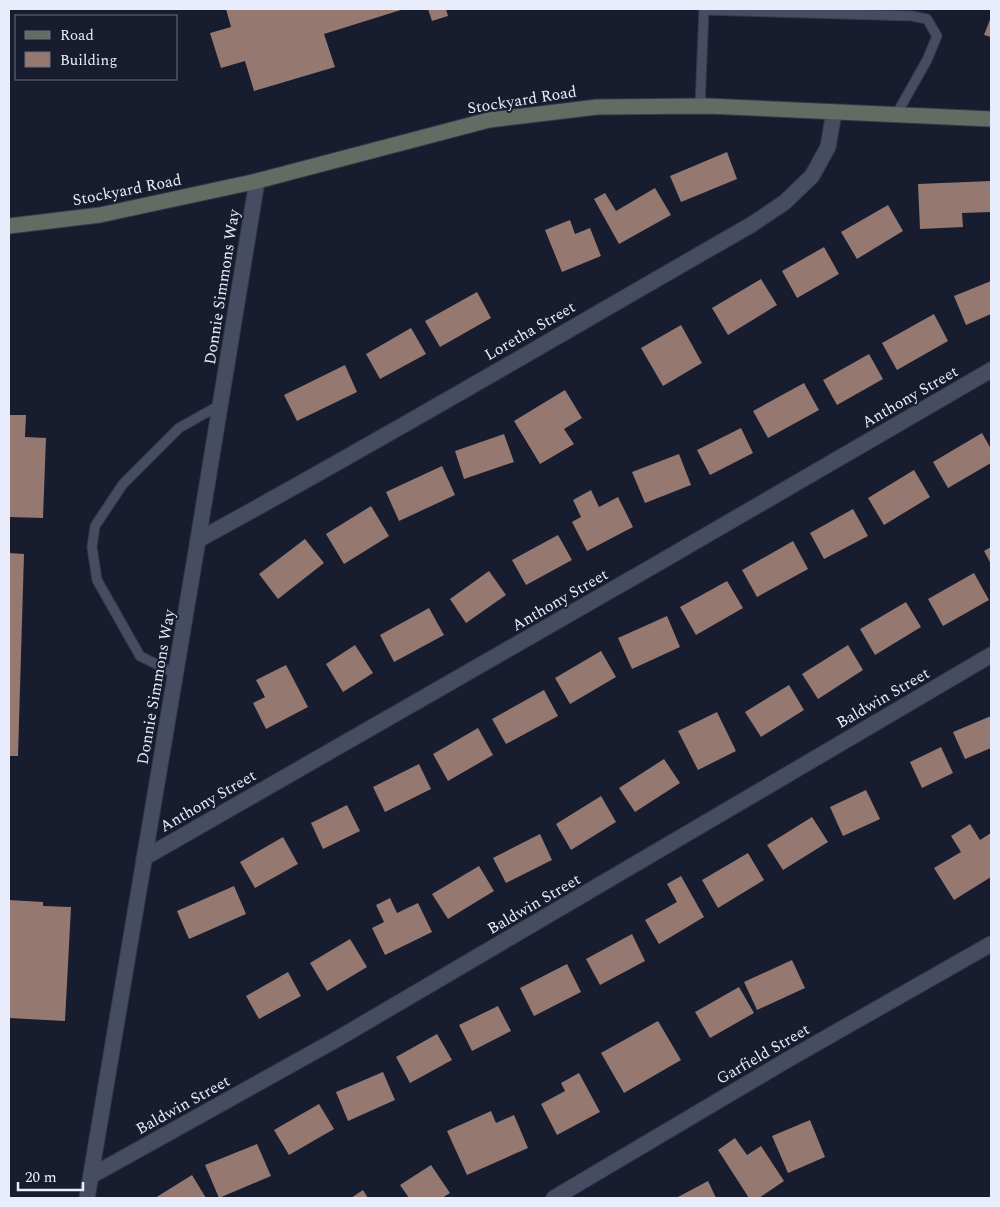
<svg xmlns="http://www.w3.org/2000/svg" width="1000" height="1207" font-family="Spectral,serif">
<rect width="100%" height="100%" fill="#171c2f"/>
<!-- building -->
<g fill="#957970">
<path d="M226,9H404L324,34L335,67L254,91L245,61L221,68L210,33L231,27Z"/>
<path d="M428,9H446L448,16L432,21Z"/>
<path d="M991,17V37L984,35Z"/>
<path d="M727,152L737,179L681,202L670,176Z"/>
<path d="M991,181V212L962,213L963,227L920,229L918,184Z"/>
<path d="M655,188L671,215L619,244L594,199L605,193L616,211Z"/>
<path d="M888,205L903,231L857,259L841,232Z"/>
<path d="M570,220L575,234L590,228L601,256L562,272L545,230Z"/>
<path d="M824,247L839,274L797,298L782,271Z"/>
<path d="M761,279L777,305L728,335L712,308Z"/>
<path d="M991,281V314L966,325L954,296Z"/>
<path d="M477,292L491,318L440,347L425,321Z"/>
<path d="M934,314L948,341L897,370L882,343Z"/>
<path d="M681,325L702,363L663,386L641,348Z"/>
<path d="M411,328L426,354L380,379L366,354Z"/>
<path d="M869,354L883,379L837,405L823,380Z"/>
<path d="M345,365L357,392L297,421L284,395Z"/>
<path d="M804,383L819,410L768,438L753,411Z"/>
<path d="M565,390L582,418L564,429L574,444L540,464L514,421Z"/>
<path d="M9,415H26L25,437L46,438L43,518L9,517Z"/>
<path d="M741,428L753,453L710,475L697,450Z"/>
<path d="M982,433L991,449V463L948,488L933,462Z"/>
<path d="M504,434L514,462L464,479L455,451Z"/>
<path d="M679,454L691,485L645,503L632,472Z"/>
<path d="M442,466L455,495L399,521L386,492Z"/>
<path d="M914,470L930,497L884,525L868,498Z"/>
<path d="M591,490L599,507L618,497L633,527L587,551L572,522L581,517L573,500Z"/>
<path d="M371,506L389,536L344,564L326,534Z"/>
<path d="M853,509L868,536L824,559L810,533Z"/>
<path d="M558,535L572,560L526,585L512,560Z"/>
<path d="M305,539L324,563L278,599L259,574Z"/>
<path d="M793,541L808,569L757,597L742,570Z"/>
<path d="M991,547V564L984,551Z"/>
<path d="M9,553L24,554L18,756H9Z"/>
<path d="M489,571L506,595L466,623L450,599Z"/>
<path d="M974,573L989,600L943,626L928,599Z"/>
<path d="M727,581L743,608L696,635L680,607Z"/>
<path d="M906,602L921,627L875,655L860,629Z"/>
<path d="M429,608L444,635L394,662L380,635Z"/>
<path d="M667,616L680,647L632,669L618,638Z"/>
<path d="M355,645L373,673L343,692L326,664Z"/>
<path d="M848,645L863,670L818,699L802,674Z"/>
<path d="M601,651L616,677L570,704L555,678Z"/>
<path d="M286,665L308,707L266,729L253,703L265,697L256,680Z"/>
<path d="M789,685L804,710L761,737L745,712Z"/>
<path d="M544,690L558,716L506,744L492,719Z"/>
<path d="M717,712L736,751L698,770L678,731Z"/>
<path d="M991,716V748L965,759L953,732Z"/>
<path d="M478,728L493,755L448,781L433,754Z"/>
<path d="M941,747L953,773L922,788L910,762Z"/>
<path d="M664,759L680,783L635,812L619,788Z"/>
<path d="M419,764L431,789L385,812L373,787Z"/>
<path d="M866,790L880,819L843,836L830,807Z"/>
<path d="M601,796L616,822L571,850L556,824Z"/>
<path d="M347,805L360,831L323,849L311,823Z"/>
<path d="M812,817L828,842L783,870L767,845Z"/>
<path d="M970,824L980,840L991,833V877L954,900L934,868L961,852L951,836Z"/>
<path d="M540,834L552,860L506,883L493,858Z"/>
<path d="M283,837L298,864L255,888L240,862Z"/>
<path d="M748,853L764,880L718,908L702,880Z"/>
<path d="M479,866L494,891L448,919L432,894Z"/>
<path d="M681,876L704,917L659,944L645,920L677,902L667,884Z"/>
<path d="M234,886L246,914L189,939L177,911Z"/>
<path d="M390,898L397,913L418,903L432,932L385,955L372,928L384,922L376,905Z"/>
<path d="M9,900L43,902V906L71,907L65,1021L9,1018Z"/>
<path d="M632,934L645,961L600,985L586,959Z"/>
<path d="M350,939L367,967L327,991L310,963Z"/>
<path d="M792,960L805,988L757,1010L744,982Z"/>
<path d="M567,964L581,992L534,1016L520,988Z"/>
<path d="M288,972L301,996L259,1019L246,996Z"/>
<path d="M739,987L754,1013L710,1038L695,1012Z"/>
<path d="M498,1006L511,1031L472,1051L459,1025Z"/>
<path d="M658,1021L681,1060L624,1093L601,1053Z"/>
<path d="M437,1034L452,1060L410,1083L396,1057Z"/>
<path d="M383,1072L395,1100L348,1121L336,1092Z"/>
<path d="M579,1073L600,1112L557,1135L541,1104L565,1091L561,1083Z"/>
<path d="M319,1104L334,1129L289,1155L274,1130Z"/>
<path d="M491,1111L496,1123L514,1115L528,1148L467,1175L447,1131Z"/>
<path d="M810,1120L825,1157L788,1173L772,1136Z"/>
<path d="M735,1138L747,1155L761,1146L784,1181L759,1198H749L718,1150Z"/>
<path d="M257,1144L271,1176L219,1198L205,1165Z"/>
<path d="M431,1165L450,1193L442,1198H409L400,1185Z"/>
<path d="M192,1175L206,1198H155Z"/>
<path d="M708,1181L716,1198H678V1197Z"/>
<path d="M363,1190L368,1198H351Z"/>
</g>
<g fill="none" stroke-linecap="round" stroke-linejoin="round">
<!-- lane casing -->
<g stroke="#363948" stroke-width="11">
<g id="lane">
<path d="M704,10L912,16L927,19L937,36L927,60L896,115"/>
<path d="M700,106L704,9"/>
<path d="M176,674L140,656L97,580L92,547L95,526L123,484L179,428L220,405"/>
</g>
</g>
<!-- street casing -->
<g stroke="#363948" stroke-width="17">
<g id="street">
<path d="M198,540C384,439 567,330 751,225L785,202L812,176L828,147L834,112"/>
<path d="M144,858L655,565L991,370"/>
<path d="M91,1176L339,1038L991,655"/>
<path d="M87,1198L198,540L257,181"/>
<path d="M554,1198L787,1060L991,944"/>
</g>
</g>
<!-- secondary casing -->
<g stroke="#363948" stroke-width="17">
<path id="secondary" d="M9,226L100,215L257,181L489,120L597,107L707,106L991,119"/>
</g>
<!-- lane -->
<use href="#lane" stroke="#464d63" stroke-width="9"/>
<!-- street -->
<use href="#street" stroke="#464d63" stroke-width="15"/>
<!-- secondary -->
<use href="#secondary" stroke="#626c62" stroke-width="15"/>
</g>
<g text-anchor="middle" dominant-baseline="central" stroke-width="4" stroke-linejoin="round" paint-order="stroke">
<!-- street labels -->
<g font-size="16" fill="#e9edfb" stroke="#171c2f">
<text transform="translate(522 100) rotate(-9)">Stockyard Road</text>
<text transform="translate(127 190) rotate(-11)">Stockyard Road</text>
<text transform="translate(222 287) rotate(-81)">Donnie Simmons Way</text>
<text transform="translate(530 331) rotate(-30)">Loretha Street</text>
<text transform="translate(910 397) rotate(-30)">Anthony Street</text>
<text transform="translate(560 600) rotate(-30)">Anthony Street</text>
<text transform="translate(156 687) rotate(-80)">Donnie Simmons Way</text>
<text transform="translate(883 698) rotate(-30)">Baldwin Street</text>
<text transform="translate(208 801) rotate(-30)">Anthony Street</text>
<text transform="translate(534 904) rotate(-30)">Baldwin Street</text>
<text transform="translate(763 1054) rotate(-30)">Garfield Street</text>
<text transform="translate(183 1105) rotate(-29)">Baldwin Street</text>
</g>
</g>
<!-- border -->
<rect width="1000" height="1207" fill="none" stroke="#e9edfb" stroke-width="20"/>
<!-- legend -->
<rect x="15" y="15" width="162" height="65" fill="#171c2f" stroke="#6b7081"/>
<rect x="25" y="31" width="25" height="8" fill="#626c62" stroke="#6b7081"/>
<text x="60" y="40" font-size="15" fill="#e9edfb">Road</text>
<rect x="25" y="52" width="25" height="15" fill="#957970" stroke="#6b7081"/>
<text x="60" y="65" font-size="15" fill="#e9edfb">Building</text>
<!-- scale -->
<path d="M18 1182v8h65v-8" fill="none" stroke="#e9edfb" stroke-width="2.5"/>
<text x="25" y="1182" font-size="15" fill="#e9edfb" stroke="#171c2f" stroke-width="4" paint-order="stroke">20 m</text>
</svg>
